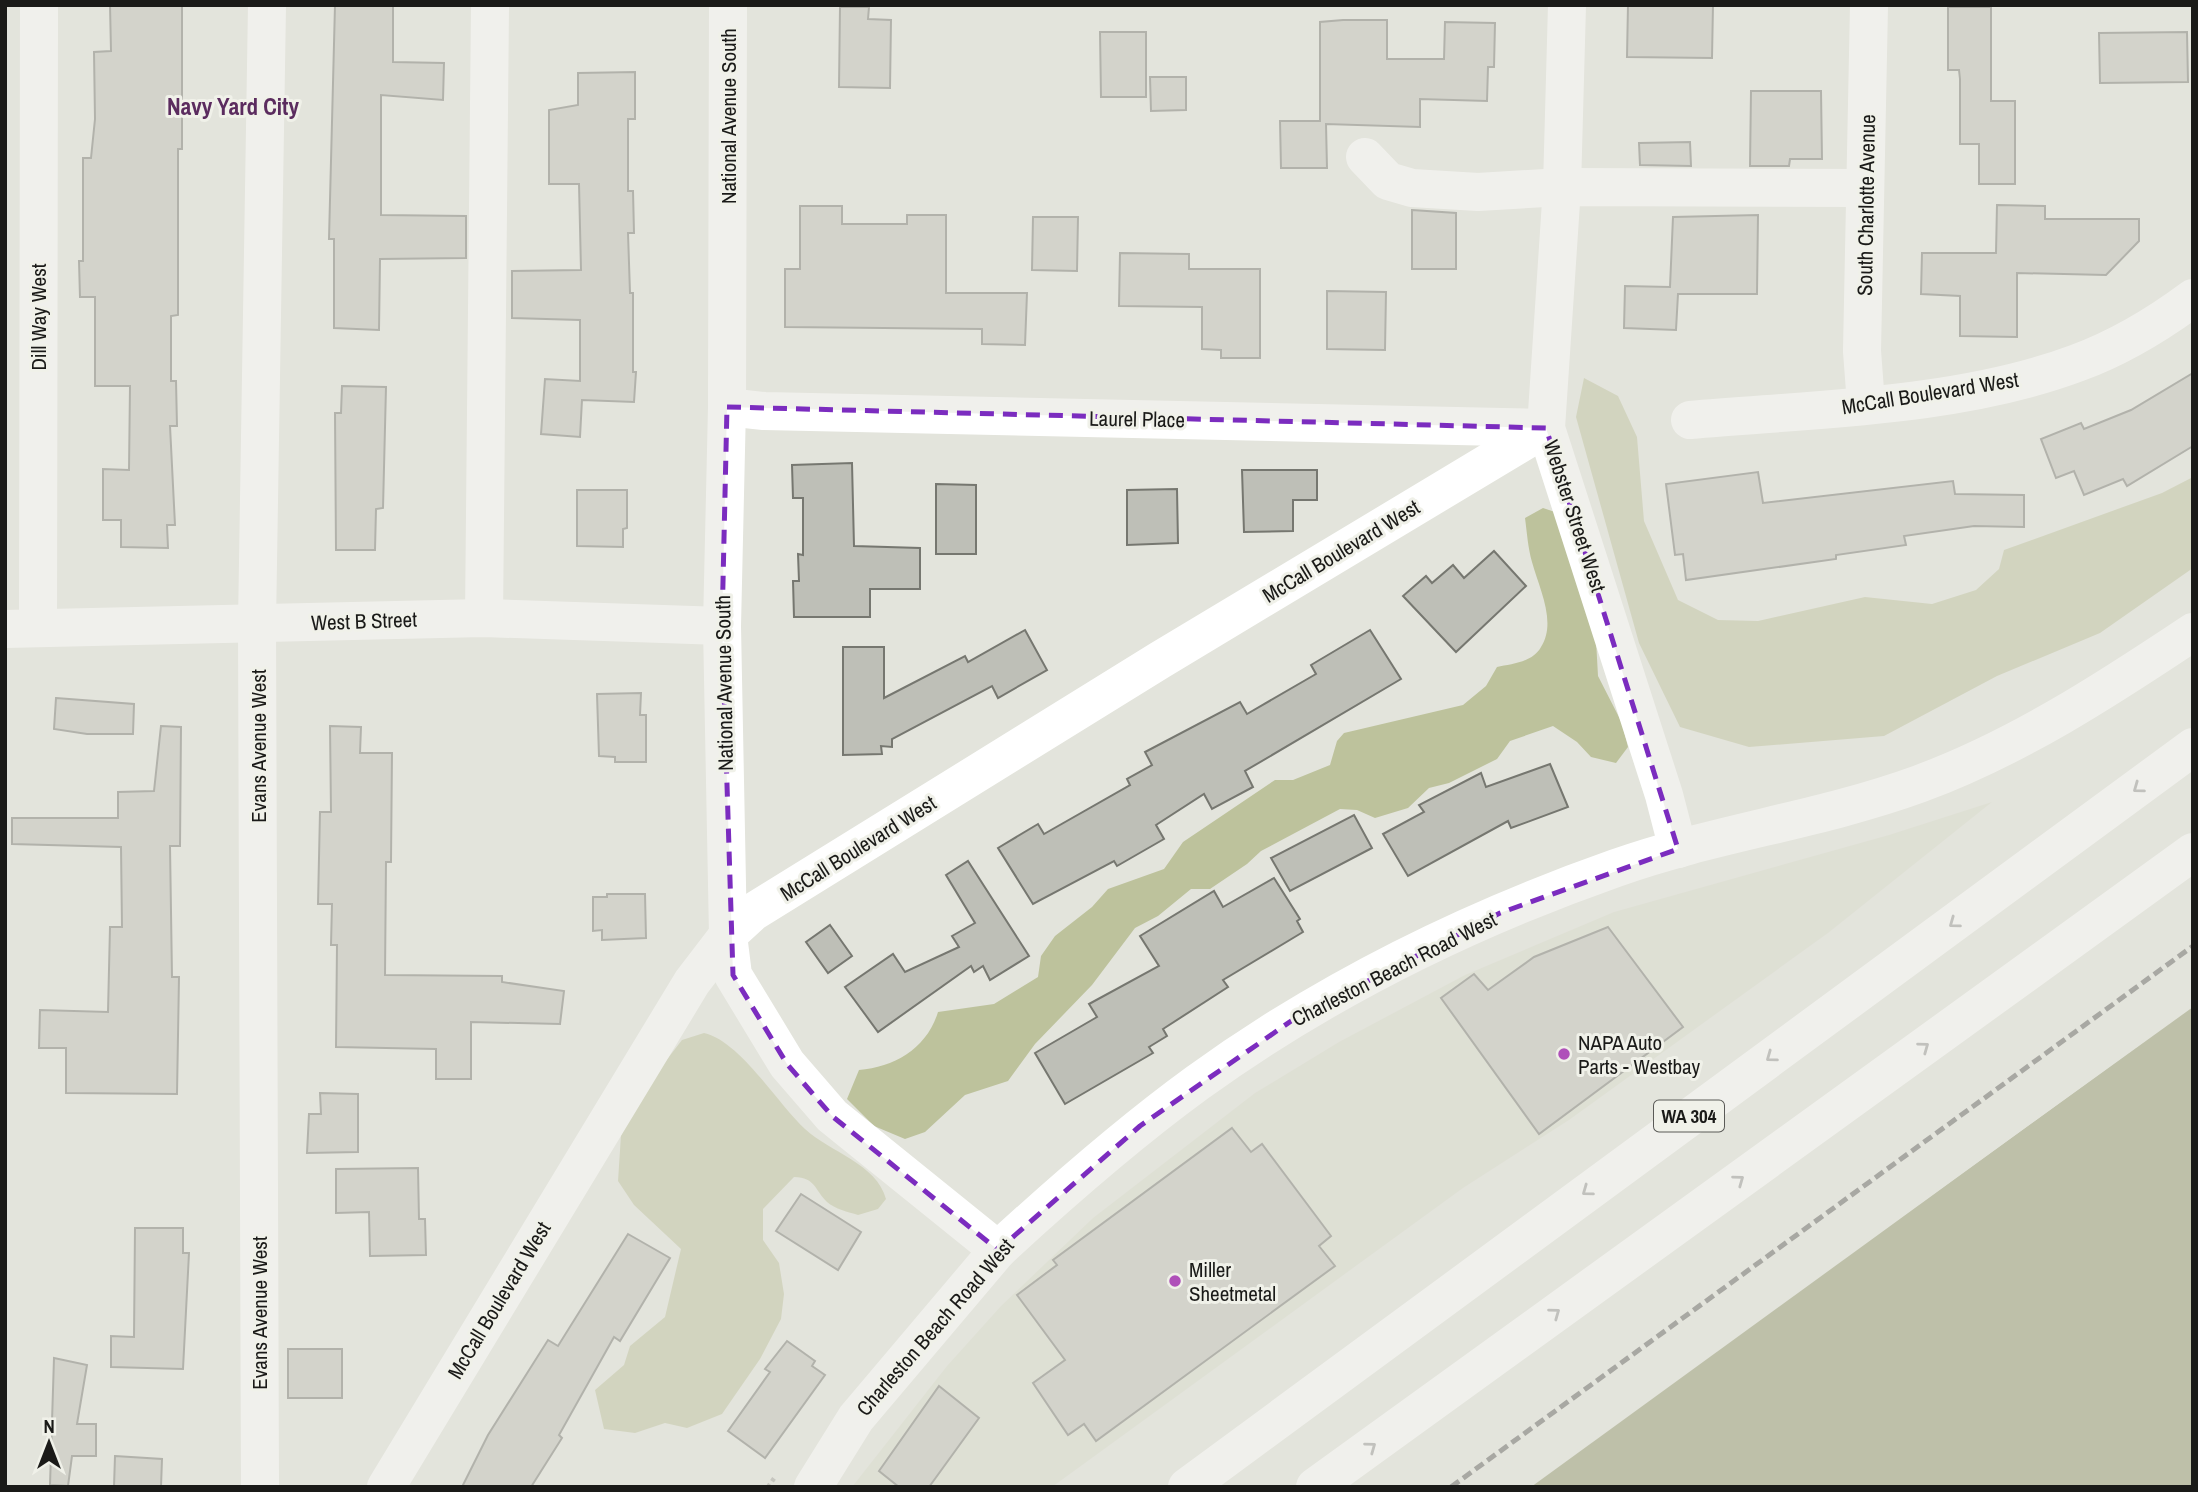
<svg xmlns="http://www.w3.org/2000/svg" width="2198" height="1492" font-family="'Archivo Narrow',sans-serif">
<rect width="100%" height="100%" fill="#e3e4dc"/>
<!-- built -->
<path fill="#d8dbcb" d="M1992,802L1828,933L1569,1120L1463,1188L1052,1487H852L947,1366L1001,1306L1093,1218L1255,1093L1339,1042L1465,975L1614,912L1889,835Z"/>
<!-- green -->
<g fill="#bdc29c">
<path d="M1584,378L1618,396L1637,437L1644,521L1678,600L1718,620L1758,621L1865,597L1932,604L1976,590L1999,569L2004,550L2162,493L2193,477V568L2100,633L1997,676L1884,736L1749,747L1680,727L1639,643L1576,417Z"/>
<path d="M1543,508L1564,515L1596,640L1598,676L1622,723L1628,747L1616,763L1591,757L1577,742L1553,726L1510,741L1497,759L1449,783L1429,788L1408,808L1375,818L1357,810L1340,809L1261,851L1247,864L1210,889H1191L1158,916L1135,928L1092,985L1035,1044L1008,1081L965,1095L925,1132L905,1139L874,1126L847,1099L859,1070C895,1067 927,1048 938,1012L994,1004L1038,977L1041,956L1055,936L1092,907L1108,889L1164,869L1183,842L1275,780H1293L1330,765L1337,741L1344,733L1463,705L1486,686L1497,667C1512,664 1533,662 1541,647C1557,622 1539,588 1532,562C1528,548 1527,533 1525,518Z"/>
<path d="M704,1033C740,1041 777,1103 805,1129C830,1152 877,1164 886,1199L878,1209L858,1215C848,1212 835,1209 827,1202C814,1189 816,1178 794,1177L763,1209V1240L779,1263L784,1294L781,1319L760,1359L722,1414L687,1428L665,1423L635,1433L604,1429L595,1390L624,1365L630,1346L665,1317L681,1249L634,1205L618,1181L621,1135L651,1080L682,1040Z"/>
</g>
<!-- water -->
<path fill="#90956c" d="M2193,1006V1487H1531Z"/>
<!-- pier -->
<path fill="#e3e4dc" d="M2193,1003V1007L1527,1487L1529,1484Z"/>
<!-- building -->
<g fill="#bebfb7" stroke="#767770" stroke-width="2">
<path d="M110,5H182V149H178V315L171,316V381H176L177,426H170L175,525H167L168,548L121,547V520H103V469L129,470L130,386H95V297H80L79,261H83V158H91L95,119L94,52L111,51Z"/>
<path d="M335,5H393V62L444,63L443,100L381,95V215L466,216V258L380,259L379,330L334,328V239H329Z"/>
<path d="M1628,5H1713L1712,58L1627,57Z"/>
<path d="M840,7H869L868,19L891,20L890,88L839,87Z"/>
<path d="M1948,7H1991V101H2015V184H1979V144H1960V79L1959,70H1948Z"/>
<path d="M1343,20H1387V59H1444L1445,22L1495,23L1494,67H1488L1487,101L1420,99V127L1326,124L1327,168H1281L1280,121H1320V22Z"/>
<path d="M1100,32H1146V97H1101Z"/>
<path d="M2187,32L2188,82L2100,83L2099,33Z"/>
<path d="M635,72V119H628V191H633L634,233H628L630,293H633V372H636L634,402L582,400L580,437L541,434L545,379L580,381V320L512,318V271L581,270L579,184H549V110L578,105V73Z"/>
<path d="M1150,77H1186V110L1151,111Z"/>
<path d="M1751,91H1821L1822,159H1790L1789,166H1750Z"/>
<path d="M1690,142L1691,166L1640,165L1639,143Z"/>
<path d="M1997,205L2045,206V219H2139V241L2106,275L2017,273V337L1960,336V296L1921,294L1922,253H1996Z"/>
<path d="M800,206H842V224H907V215H946V293H1027L1025,345L982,344V329L785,327V269H800Z"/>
<path d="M1412,210L1456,213V269H1412Z"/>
<path d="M1758,215L1757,294H1678L1676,330L1624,328L1625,286L1670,287L1673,217Z"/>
<path d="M1033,217H1078L1077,271L1032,270Z"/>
<path d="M1120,253L1189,254V269H1260V358H1221V350L1202,349V307L1119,306Z"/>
<path d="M1327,291L1386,292L1385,350L1327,349Z"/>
<path d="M2193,373V446L2127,486L2123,479L2084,495L2074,471L2056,478L2041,439L2081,423L2084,429L2131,410Z"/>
<path d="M342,386L386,387L383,508L376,509L375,550H336L335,413H341Z"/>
<path d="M852,463L854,546L920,548V589H870V617H794L793,581H799L798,554L803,555V498H793L792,465Z"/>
<path d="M1242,470H1317V500H1293V531L1244,532Z"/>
<path d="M1758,472L1763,503L1953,481L1955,494L2024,495V527L1974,526L1904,536L1906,545L1836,555V559L1686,580L1683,554L1675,555L1666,484Z"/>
<path d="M936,484L976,485V554H936Z"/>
<path d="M1177,489L1178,543L1127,545V490Z"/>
<path d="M577,490H627V528L623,529V547L577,546Z"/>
<path d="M1494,551L1526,586L1456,652L1403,596L1426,576L1432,583L1453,565L1464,578Z"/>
<path d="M1025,630L1047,670L998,698L992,686L892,739V747L881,746L882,754L843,755V647H884V698L965,656L968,662Z"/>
<path d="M1370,630L1401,679L1245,771L1253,787L1212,809L1204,794L1156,825L1164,839L1117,866L1114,861L1033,904L998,848L1038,824L1044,834L1130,785L1127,779L1152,765L1145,752L1240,702L1247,714L1316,674L1311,665Z"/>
<path d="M641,693L640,715H646V762H615V757L599,756L597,694Z"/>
<path d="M56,698L134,704L133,734H87L54,729Z"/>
<path d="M161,726L181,727L180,846H170L172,977H179L177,1094L66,1093V1048H39L40,1010L108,1012L110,927H122L121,847L12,844V818H118V792L154,791Z"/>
<path d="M330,726L361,727L360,753H392L391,862H386L385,975L502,976V982L564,991L560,1024L471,1022V1079H436V1049L336,1047L337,945H331L332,904H318L320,812H331Z"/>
<path d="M1550,764L1568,807L1511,828L1508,821L1408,876L1383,834L1424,812L1419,805L1481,773L1486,787Z"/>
<path d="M1354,815L1372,848L1290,891L1271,858Z"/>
<path d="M968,861L1029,956L990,980L983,966L974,972L971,966L878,1032L845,987L893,954L905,972L959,947L952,936L975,923L946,875Z"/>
<path d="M1274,878L1300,919L1297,921L1303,932L1223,980L1228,987L1163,1029L1167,1036L1149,1047L1153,1053L1065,1104L1035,1053L1097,1017L1089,1004L1159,966L1140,936L1214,891L1223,907Z"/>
<path d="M607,894H645L646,938L602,940V930L593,931V897H607Z"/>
<path d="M830,925L852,956L828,973L806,942Z"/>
<path d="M1608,927L1683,1027L1539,1134L1441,998L1474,974L1488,990L1534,957Z"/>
<path d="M320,1093L358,1094V1152L307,1153L309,1114H321Z"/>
<path d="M1232,1128L1251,1152L1262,1144L1331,1236L1319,1246L1335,1266L1096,1441L1084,1424L1068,1435L1033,1383L1065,1360L1017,1295L1057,1265L1053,1260Z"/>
<path d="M418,1168L419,1219H425L426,1255L370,1256L369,1212L336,1213V1169Z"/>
<path d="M801,1194L861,1232L838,1270L776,1231Z"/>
<path d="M135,1228H183V1253H189L183,1369L111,1367V1336L134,1337Z"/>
<path d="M628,1234L670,1258L620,1341L614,1337L559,1435L562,1438L531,1487H462L488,1435L548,1340L558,1346Z"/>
<path d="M787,1341L815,1361L812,1366L825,1375L765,1458L728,1431L770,1372L765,1369Z"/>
<rect x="288" y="1349" width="54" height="49"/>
<path d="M54,1358L87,1365L77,1424H96V1456H72L68,1486L50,1485Z"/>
<path d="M939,1386L979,1418L929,1487H899L879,1471Z"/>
<path d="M115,1456L162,1459L161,1487H114Z"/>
</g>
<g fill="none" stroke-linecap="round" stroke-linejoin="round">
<!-- path -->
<path stroke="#a2a29c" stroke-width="4.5" stroke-dasharray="3.5 3.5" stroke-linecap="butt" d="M768,1487L775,1477"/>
<!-- minor -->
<g stroke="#fff" stroke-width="38">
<path d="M1567,5L1562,187L1546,428L1664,795L1678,849"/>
<path d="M1365,157L1388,181L1412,188L1478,192L1562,187L1865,188"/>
<path d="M1866,404L1862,351L1869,5"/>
<path d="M727,407L764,411L1546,428"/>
<path d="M1690,420C1814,409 1960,407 2077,363C2118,348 2158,324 2193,298"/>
<path d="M484,618L490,5"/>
<path d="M38,628L39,5"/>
<path d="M5,629L484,618L722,626"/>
<path d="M260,1487L257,624L267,5"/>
<path d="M386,1487L692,982L728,935L753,912L1160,660L1546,428"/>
<path d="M813,1487L856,1418L998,1250"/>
</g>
<!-- major -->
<path stroke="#fff" stroke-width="38" d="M728,5L727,407L722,626L728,935L733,975L787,1064L832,1116L998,1250C1062,1191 1127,1134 1197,1083C1324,991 1468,920 1616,868C1715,833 1820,820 1919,784C2017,748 2106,690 2193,632"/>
<!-- highway -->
<g stroke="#fff" stroke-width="38">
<path d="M1187,1487L2193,747"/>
<path d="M1315,1487L2193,852"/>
</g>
<!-- rail -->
<path stroke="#61615d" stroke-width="5" stroke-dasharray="10 5" stroke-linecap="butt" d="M1451,1487L2193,946"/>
</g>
<!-- one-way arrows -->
<defs><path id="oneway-chevron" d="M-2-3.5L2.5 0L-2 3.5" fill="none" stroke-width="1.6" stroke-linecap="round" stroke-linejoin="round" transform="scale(1.75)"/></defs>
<g stroke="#989897">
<use href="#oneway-chevron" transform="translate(2138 788) rotate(144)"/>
<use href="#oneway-chevron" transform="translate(1954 923) rotate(144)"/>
<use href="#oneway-chevron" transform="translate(1924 1047) rotate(-36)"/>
<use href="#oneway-chevron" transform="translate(1771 1057) rotate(144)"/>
<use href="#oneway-chevron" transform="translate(1739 1180) rotate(-36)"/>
<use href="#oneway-chevron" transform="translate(1587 1191) rotate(144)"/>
<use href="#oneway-chevron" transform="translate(1555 1313) rotate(-36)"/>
<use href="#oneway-chevron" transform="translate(1371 1447) rotate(-36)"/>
</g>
<!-- marked area -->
<path d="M0 0H2198V1492H0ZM727,407L1546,428L1678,849L1500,913L1294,1019L1140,1126L998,1250L832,1116L787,1064L733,975L722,626Z" fill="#e3e4dc" fill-opacity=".55" fill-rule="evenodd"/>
<path fill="none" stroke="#7b2cbf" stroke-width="5" stroke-dasharray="14 9" stroke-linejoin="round" d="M727,407L1546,428L1678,849L1500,913L1294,1019L1140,1126L998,1250L832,1116L787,1064L733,975L722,626Z"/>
<!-- markers -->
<g fill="#af50b9" stroke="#f0f1e9" stroke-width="2.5">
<circle cx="1564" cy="1054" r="7"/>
<circle cx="1175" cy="1281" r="7"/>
</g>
<g text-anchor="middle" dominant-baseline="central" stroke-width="6" stroke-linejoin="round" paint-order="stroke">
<!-- shield labels -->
<rect fill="#f0f1e9" stroke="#5a5a57" stroke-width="2" x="1654" y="1100.5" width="70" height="31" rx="5"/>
<g font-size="19" font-weight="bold" fill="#1a1a18">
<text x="1689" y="1116">WA 304</text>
</g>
<!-- street labels -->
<g font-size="21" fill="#1a1a18" stroke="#f0f1e9">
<text transform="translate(728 116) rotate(-90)">National Avenue South</text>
<text transform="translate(1866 205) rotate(-89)">South Charlotte Avenue</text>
<text transform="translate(38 317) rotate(-90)">Dill Way West</text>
<text transform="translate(1930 393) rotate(-9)">McCall Boulevard West</text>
<text transform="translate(1137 419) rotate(1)">Laurel Place</text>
<text transform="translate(1575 516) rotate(72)">Webster Street West</text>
<text transform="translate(1341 551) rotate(-31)">McCall Boulevard West</text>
<text transform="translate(364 621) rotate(-2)">West B Street</text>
<text transform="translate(724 683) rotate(-91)">National Avenue South</text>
<text transform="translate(258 746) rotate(-90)">Evans Avenue West</text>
<text transform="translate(858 848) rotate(-32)">McCall Boulevard West</text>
<text transform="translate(1394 969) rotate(-27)">Charleston Beach Road West</text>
<text transform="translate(499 1300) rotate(-59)">McCall Boulevard West</text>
<text transform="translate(259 1313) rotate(-90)">Evans Avenue West</text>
<text transform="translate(935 1327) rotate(-49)">Charleston Beach Road West</text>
</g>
<!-- poi labels -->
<g font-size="21" fill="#1a1a18" stroke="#f0f1e9" text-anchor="start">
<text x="1578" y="1042">NAPA Auto<tspan x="1578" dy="24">Parts - Westbay</tspan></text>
<text x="1189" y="1269">Miller<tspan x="1189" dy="24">Sheetmetal</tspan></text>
</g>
<!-- neighbourhood labels -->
<g font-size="23" font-weight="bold" fill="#5b2c5f" stroke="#f0f1e9">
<text x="233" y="106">Navy Yard City</text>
</g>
</g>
<!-- border -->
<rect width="2198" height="1492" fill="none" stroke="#1a1a18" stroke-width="14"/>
<!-- north arrow -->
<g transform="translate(49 1443)" stroke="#f0f1e9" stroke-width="5" paint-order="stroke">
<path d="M0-5L12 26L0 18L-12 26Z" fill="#1a1a18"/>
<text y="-10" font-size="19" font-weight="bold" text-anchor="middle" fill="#1a1a18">N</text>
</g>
</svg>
